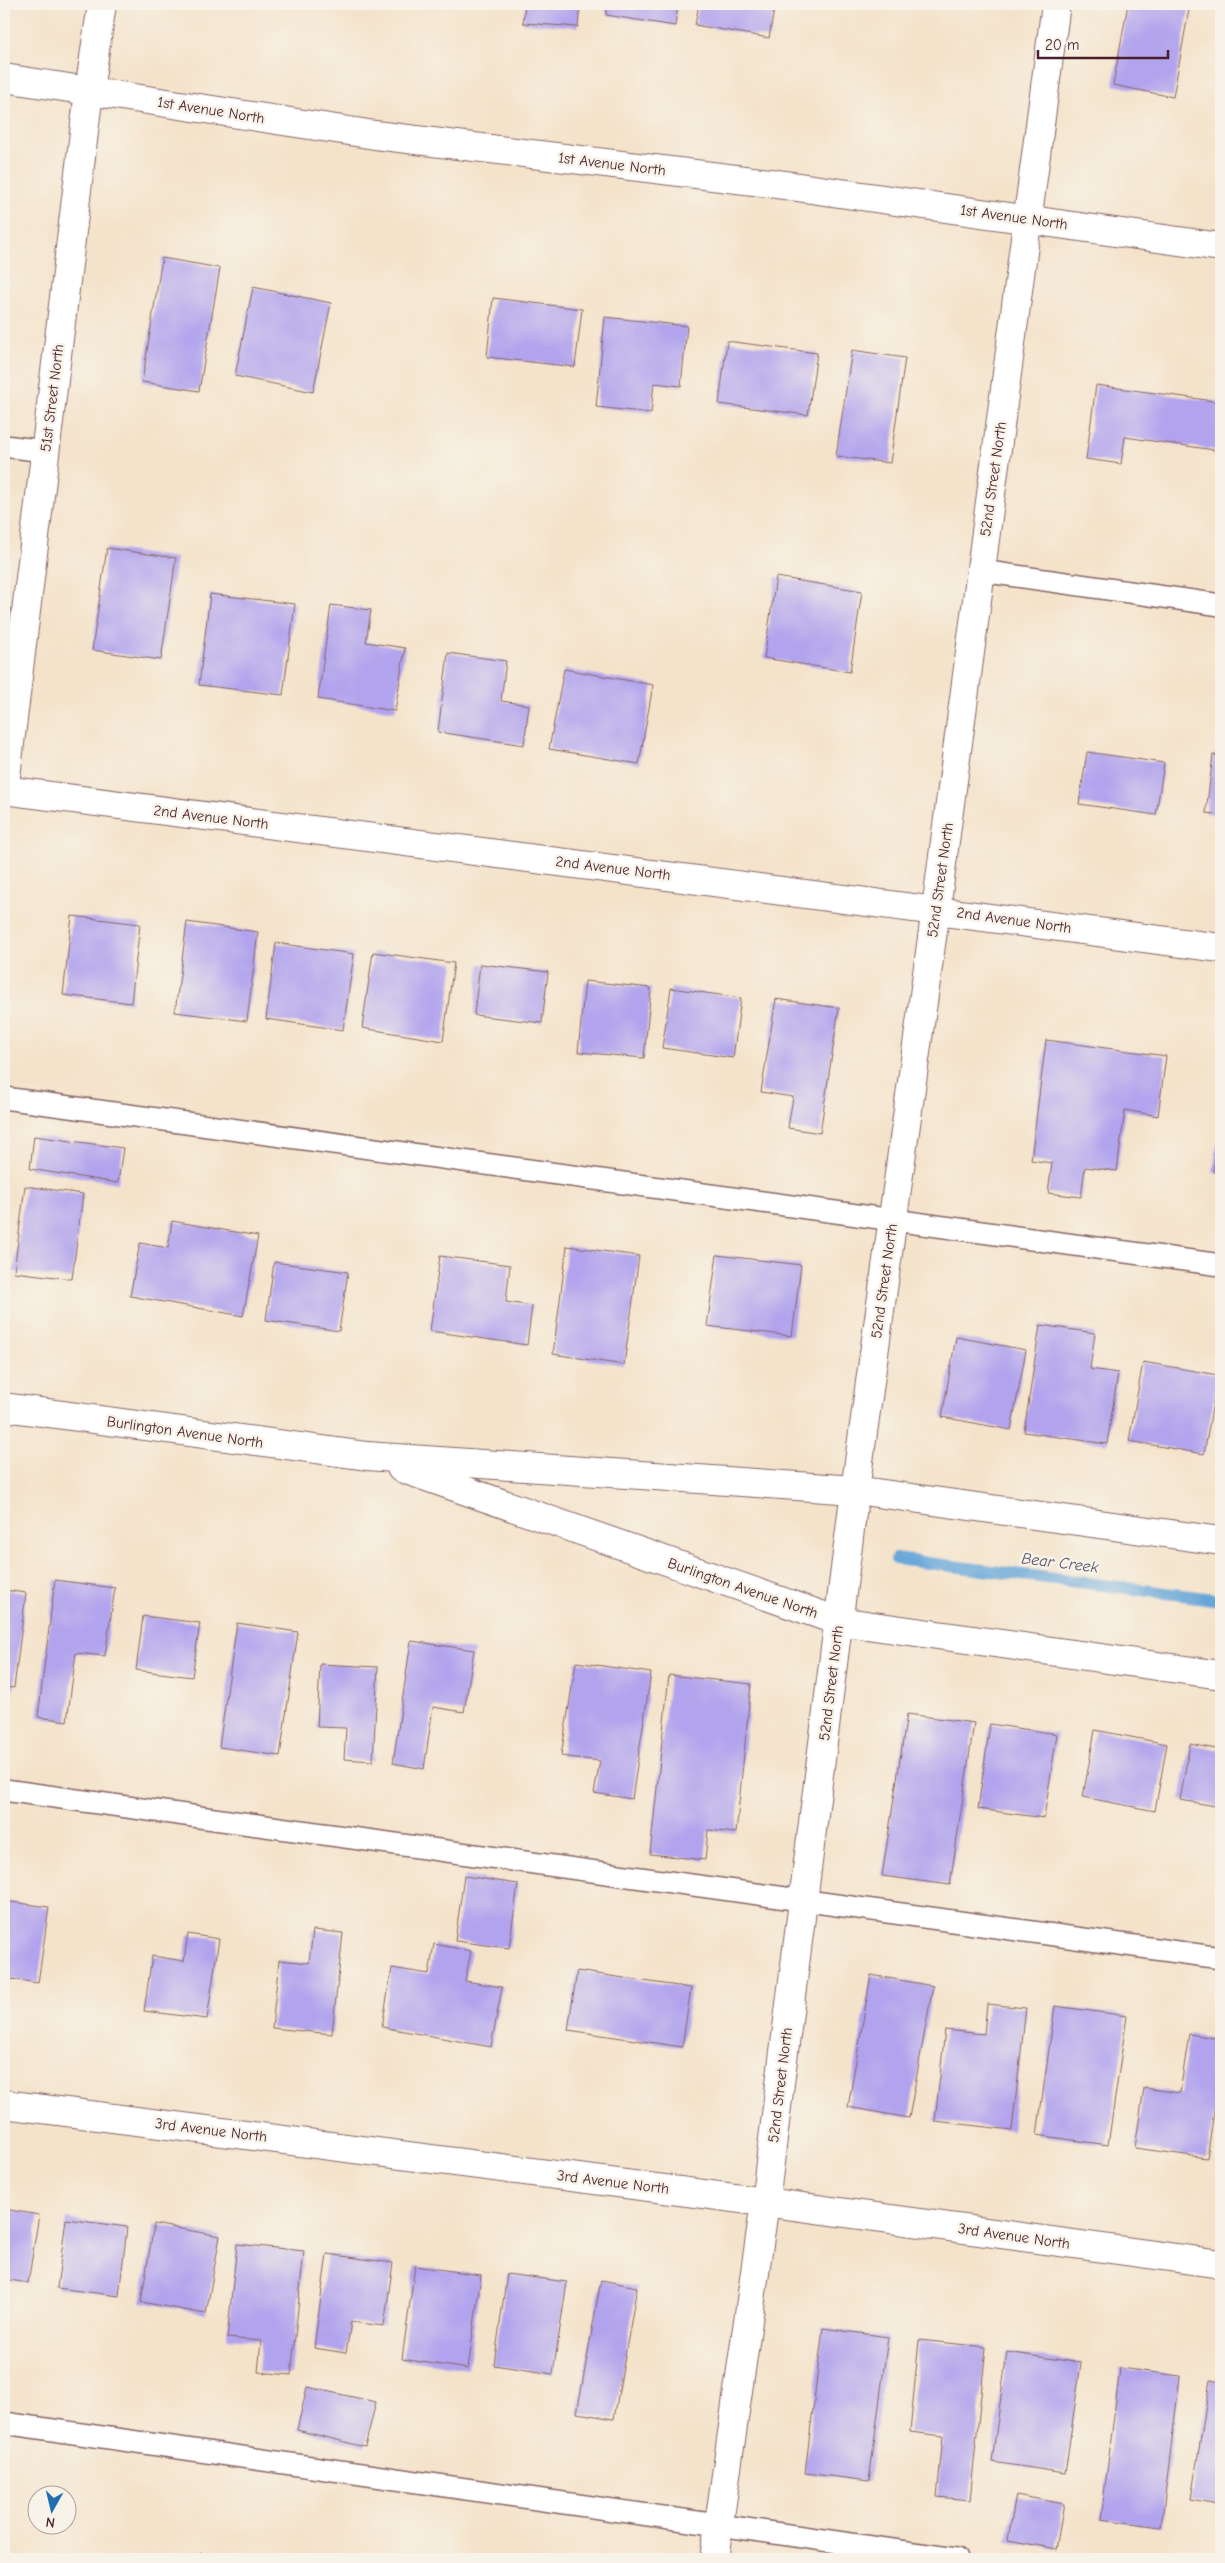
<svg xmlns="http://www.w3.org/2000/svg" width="1225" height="2563" font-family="'Comic Neue',sans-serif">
<rect width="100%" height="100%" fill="#f7f3e8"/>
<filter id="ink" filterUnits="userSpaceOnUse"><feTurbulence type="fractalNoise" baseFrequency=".02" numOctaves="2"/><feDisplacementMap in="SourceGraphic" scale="10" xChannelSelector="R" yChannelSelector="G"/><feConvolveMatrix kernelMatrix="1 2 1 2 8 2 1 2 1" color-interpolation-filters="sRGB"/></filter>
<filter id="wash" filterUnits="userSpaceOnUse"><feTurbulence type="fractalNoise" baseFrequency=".0096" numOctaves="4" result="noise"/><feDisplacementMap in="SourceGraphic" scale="20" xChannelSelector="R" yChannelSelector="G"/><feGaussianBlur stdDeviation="1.12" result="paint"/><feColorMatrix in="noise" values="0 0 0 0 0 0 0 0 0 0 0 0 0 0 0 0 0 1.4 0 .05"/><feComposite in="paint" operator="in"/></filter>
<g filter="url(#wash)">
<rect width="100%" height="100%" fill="#f4e3cb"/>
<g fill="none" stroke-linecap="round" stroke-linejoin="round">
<!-- stream -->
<path stroke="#65a5d8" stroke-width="12" d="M896,1559L1221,1600"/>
</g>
<g id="blocks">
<!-- building -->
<g fill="#b1a3ed">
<path d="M525,4H580L578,27L523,23Z"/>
<path d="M607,4H678L675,26L606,15Z"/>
<path d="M699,4H775L769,38L695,25Z"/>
<path d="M1128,4H1190L1173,97L1113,85Z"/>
<path d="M162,258L220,268L199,391L142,382Z"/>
<path d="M253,287L331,303L313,392L235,376Z"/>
<path d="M493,298L582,309L575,367L487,357Z"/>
<path d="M605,317L687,326L681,386L654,383L651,413L596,407Z"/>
<path d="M727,341L817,353L808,415L719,404Z"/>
<path d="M852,350L905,358L890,463L836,456Z"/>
<path d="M1096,385L1221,402V451L1125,437L1121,464L1086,459Z"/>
<path d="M107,548L176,558L161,660L92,650Z"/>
<path d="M776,577L862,591L850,672L764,658Z"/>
<path d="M210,594L295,604L283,695L199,685Z"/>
<path d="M331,605L371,610L366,642L405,648L395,711L318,699Z"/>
<path d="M448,653L506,661L501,701L529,705L524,745L438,732Z"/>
<path d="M564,669L653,685L639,764L549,749Z"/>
<path d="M1087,752L1164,763L1156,815L1079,804Z"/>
<path d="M1213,755L1221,756V815L1206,813Z"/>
<path d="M72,916L140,924L131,1003L63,995Z"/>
<path d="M187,922L258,932L247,1021L175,1012Z"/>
<path d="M276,943L354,954L343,1030L266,1019Z"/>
<path d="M373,952L454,963L443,1041L362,1028Z"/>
<path d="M480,964L548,972L542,1023L474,1015Z"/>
<path d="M585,981L651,988L644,1058L578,1052Z"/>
<path d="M671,988L741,998L733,1058L662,1048Z"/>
<path d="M776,999L839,1008L820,1133L788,1128L793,1097L761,1092Z"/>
<path d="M1046,1040L1166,1056L1158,1116L1125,1110L1117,1171L1085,1167L1081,1197L1048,1193L1052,1163L1031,1160Z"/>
<path d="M1220,1127H1221V1173L1213,1172Z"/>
<path d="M34,1136L123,1148L118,1183L30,1169Z"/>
<path d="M25,1186L83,1194L72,1279L14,1272Z"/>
<path d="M172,1221L258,1236L243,1316L130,1296L140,1243L168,1248Z"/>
<path d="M567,1246L639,1256L624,1365L553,1354Z"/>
<path d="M717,1255L801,1265L792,1336L707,1326Z"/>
<path d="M440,1256L510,1265L506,1302L532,1306L527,1345L430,1331Z"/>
<path d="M274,1262L348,1272L339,1331L266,1320Z"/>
<path d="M1040,1325L1095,1333L1090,1369L1118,1373L1107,1444L1024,1432Z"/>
<path d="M956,1337L1026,1350L1011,1430L942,1417Z"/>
<path d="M1143,1362L1218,1375L1204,1454L1129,1441Z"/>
<path d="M55,1580L115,1588L105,1656L76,1653L67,1721L38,1717Z"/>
<path d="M4,1590L26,1593L14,1688L4,1687Z"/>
<path d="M143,1616L200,1623L192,1677L136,1670Z"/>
<path d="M237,1623L298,1632L280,1756L219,1747Z"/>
<path d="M411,1641L474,1650L464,1712L433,1707L424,1769L393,1763Z"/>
<path d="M576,1662L651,1673L632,1799L594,1793L600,1761L561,1756Z"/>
<path d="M320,1664L378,1667L373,1761L344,1759L346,1728L317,1727Z"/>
<path d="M669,1675L751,1684L736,1833L708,1830L705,1860L650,1854Z"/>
<path d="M907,1714L974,1723L950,1885L882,1876Z"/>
<path d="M990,1724L1057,1734L1044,1818L978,1809Z"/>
<path d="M1095,1730L1167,1744L1155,1811L1083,1797Z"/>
<path d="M1190,1744L1221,1750V1807L1180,1800Z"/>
<path d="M464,1876L518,1884L509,1948L455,1941Z"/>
<path d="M4,1901L49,1907L38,1983L4,1978Z"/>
<path d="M313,1930L343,1933L332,2034L272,2028L279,1960L309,1963Z"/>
<path d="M188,1934L219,1939L207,2019L144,2011L152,1956L184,1961Z"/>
<path d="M434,1944L471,1951L465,1981L502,1987L491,2047L382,2027L392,1968L429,1974Z"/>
<path d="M577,1971L691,1988L682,2047L568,2030Z"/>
<path d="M871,1975L933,1986L909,2118L848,2107Z"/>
<path d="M987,2004L1026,2008L1012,2130L935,2121L945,2030L984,2034Z"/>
<path d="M1055,2006L1127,2016L1108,2145L1037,2135Z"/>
<path d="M1189,2034L1221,2039V2065L1207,2158L1135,2148L1144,2088L1180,2093Z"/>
<path d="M4,2209L39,2215L28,2283L4,2279Z"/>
<path d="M66,2219L127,2227L119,2296L57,2288Z"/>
<path d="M154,2224L220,2236L206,2314L141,2302Z"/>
<path d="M237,2244L304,2251L291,2375L258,2372L261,2341L227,2338Z"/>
<path d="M327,2254L393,2263L384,2326L351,2322L346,2353L314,2348Z"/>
<path d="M415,2266L481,2275L468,2369L402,2359Z"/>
<path d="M507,2274L567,2282L553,2374L494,2365Z"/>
<path d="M601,2280L637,2287L614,2419L577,2413Z"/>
<path d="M823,2328L888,2337L869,2481L805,2473Z"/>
<path d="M919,2340L986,2347L970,2500L937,2497L943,2436L910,2432Z"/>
<path d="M1007,2352L1081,2363L1065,2473L992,2462Z"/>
<path d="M1120,2368L1180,2376L1161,2527L1101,2519Z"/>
<path d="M1210,2380L1221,2382V2505L1191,2499Z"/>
<path d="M307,2387L376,2402L365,2447L297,2430Z"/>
<path d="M1016,2495L1064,2504L1056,2549L1008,2540Z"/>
<path d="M200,2553L232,2557V2559H199Z"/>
</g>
</g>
</g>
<g filter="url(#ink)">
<use href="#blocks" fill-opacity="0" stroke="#866463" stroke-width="1"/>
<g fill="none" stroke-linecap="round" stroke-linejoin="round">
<!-- service casing -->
<g stroke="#866463" stroke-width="24">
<g id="service">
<path d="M4,446L45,451"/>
<path d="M981,571L1221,605"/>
<path d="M4,1098L1221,1265"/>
<path d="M4,1790L1221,1958"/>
<path d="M4,2423L956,2559"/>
</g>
</g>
<!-- minor casing -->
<g stroke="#866463" stroke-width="30">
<g id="minor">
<path d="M4,790L1221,948"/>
<path d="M4,793L89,91L102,4"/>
<path d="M4,1407L367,1456L855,1490L1221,1541"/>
<path d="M401,1468L838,1621L1221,1675"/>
<path d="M4,2104L765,2202L1221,2264"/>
<path d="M714,2559L765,2202L855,1490L936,909L1056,4"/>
</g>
</g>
<!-- primary casing -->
<g stroke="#866463" stroke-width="30">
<path id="primary" d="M4,78L375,135L770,183L1221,247"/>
</g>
<!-- service -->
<use href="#service" stroke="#fff" stroke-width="21"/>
<!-- minor -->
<use href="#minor" stroke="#fff" stroke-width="28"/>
<!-- primary -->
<use href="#primary" stroke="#fff" stroke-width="28"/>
</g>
</g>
<g text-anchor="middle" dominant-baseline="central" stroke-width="5" stroke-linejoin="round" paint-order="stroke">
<!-- street labels -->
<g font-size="15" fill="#4a1f2b" stroke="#f7f3e8">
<text transform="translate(211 110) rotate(9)">1st Avenue North</text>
<text transform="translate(612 164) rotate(7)">1st Avenue North</text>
<text transform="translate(1014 217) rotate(8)">1st Avenue North</text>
<text transform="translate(52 398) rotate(-83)">51st Street North</text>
<text transform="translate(993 479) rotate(-82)">52nd Street North</text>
<text transform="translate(211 817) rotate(7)">2nd Avenue North</text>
<text transform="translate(613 868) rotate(7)">2nd Avenue North</text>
<text transform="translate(940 880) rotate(-82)">52nd Street North</text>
<text transform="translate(1014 920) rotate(8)">2nd Avenue North</text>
<text transform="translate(884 1281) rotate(-82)">52nd Street North</text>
<text transform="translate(185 1432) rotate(8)">Burlington Avenue North</text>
<text transform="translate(743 1588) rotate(19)">Burlington Avenue North</text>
<text transform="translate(831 1683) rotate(-83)">52nd Street North</text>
<text transform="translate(780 2085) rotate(-83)">52nd Street North</text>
<text transform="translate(211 2130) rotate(7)">3rd Avenue North</text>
<text transform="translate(613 2182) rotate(7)">3rd Avenue North</text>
<text transform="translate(1014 2236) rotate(8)">3rd Avenue North</text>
</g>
<!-- water labels -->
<g font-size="16" font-style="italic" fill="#534e68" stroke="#f7f3e8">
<text transform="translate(1060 1563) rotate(7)">Bear Creek</text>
</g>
</g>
<!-- margin -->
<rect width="1225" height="2563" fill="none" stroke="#f7f3e8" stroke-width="20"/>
<!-- north arrow -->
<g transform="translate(52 2510) rotate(188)"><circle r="24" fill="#f7f3e8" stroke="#b29e9c"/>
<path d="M0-4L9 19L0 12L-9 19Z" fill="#1f6fb2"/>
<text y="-8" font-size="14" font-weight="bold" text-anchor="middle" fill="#4a1f2b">N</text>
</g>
<!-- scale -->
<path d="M1038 50v8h130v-8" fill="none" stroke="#4a1f2b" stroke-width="2.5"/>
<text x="1045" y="50" font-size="15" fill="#4a1f2b" stroke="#f7f3e8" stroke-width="4" paint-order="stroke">20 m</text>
</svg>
